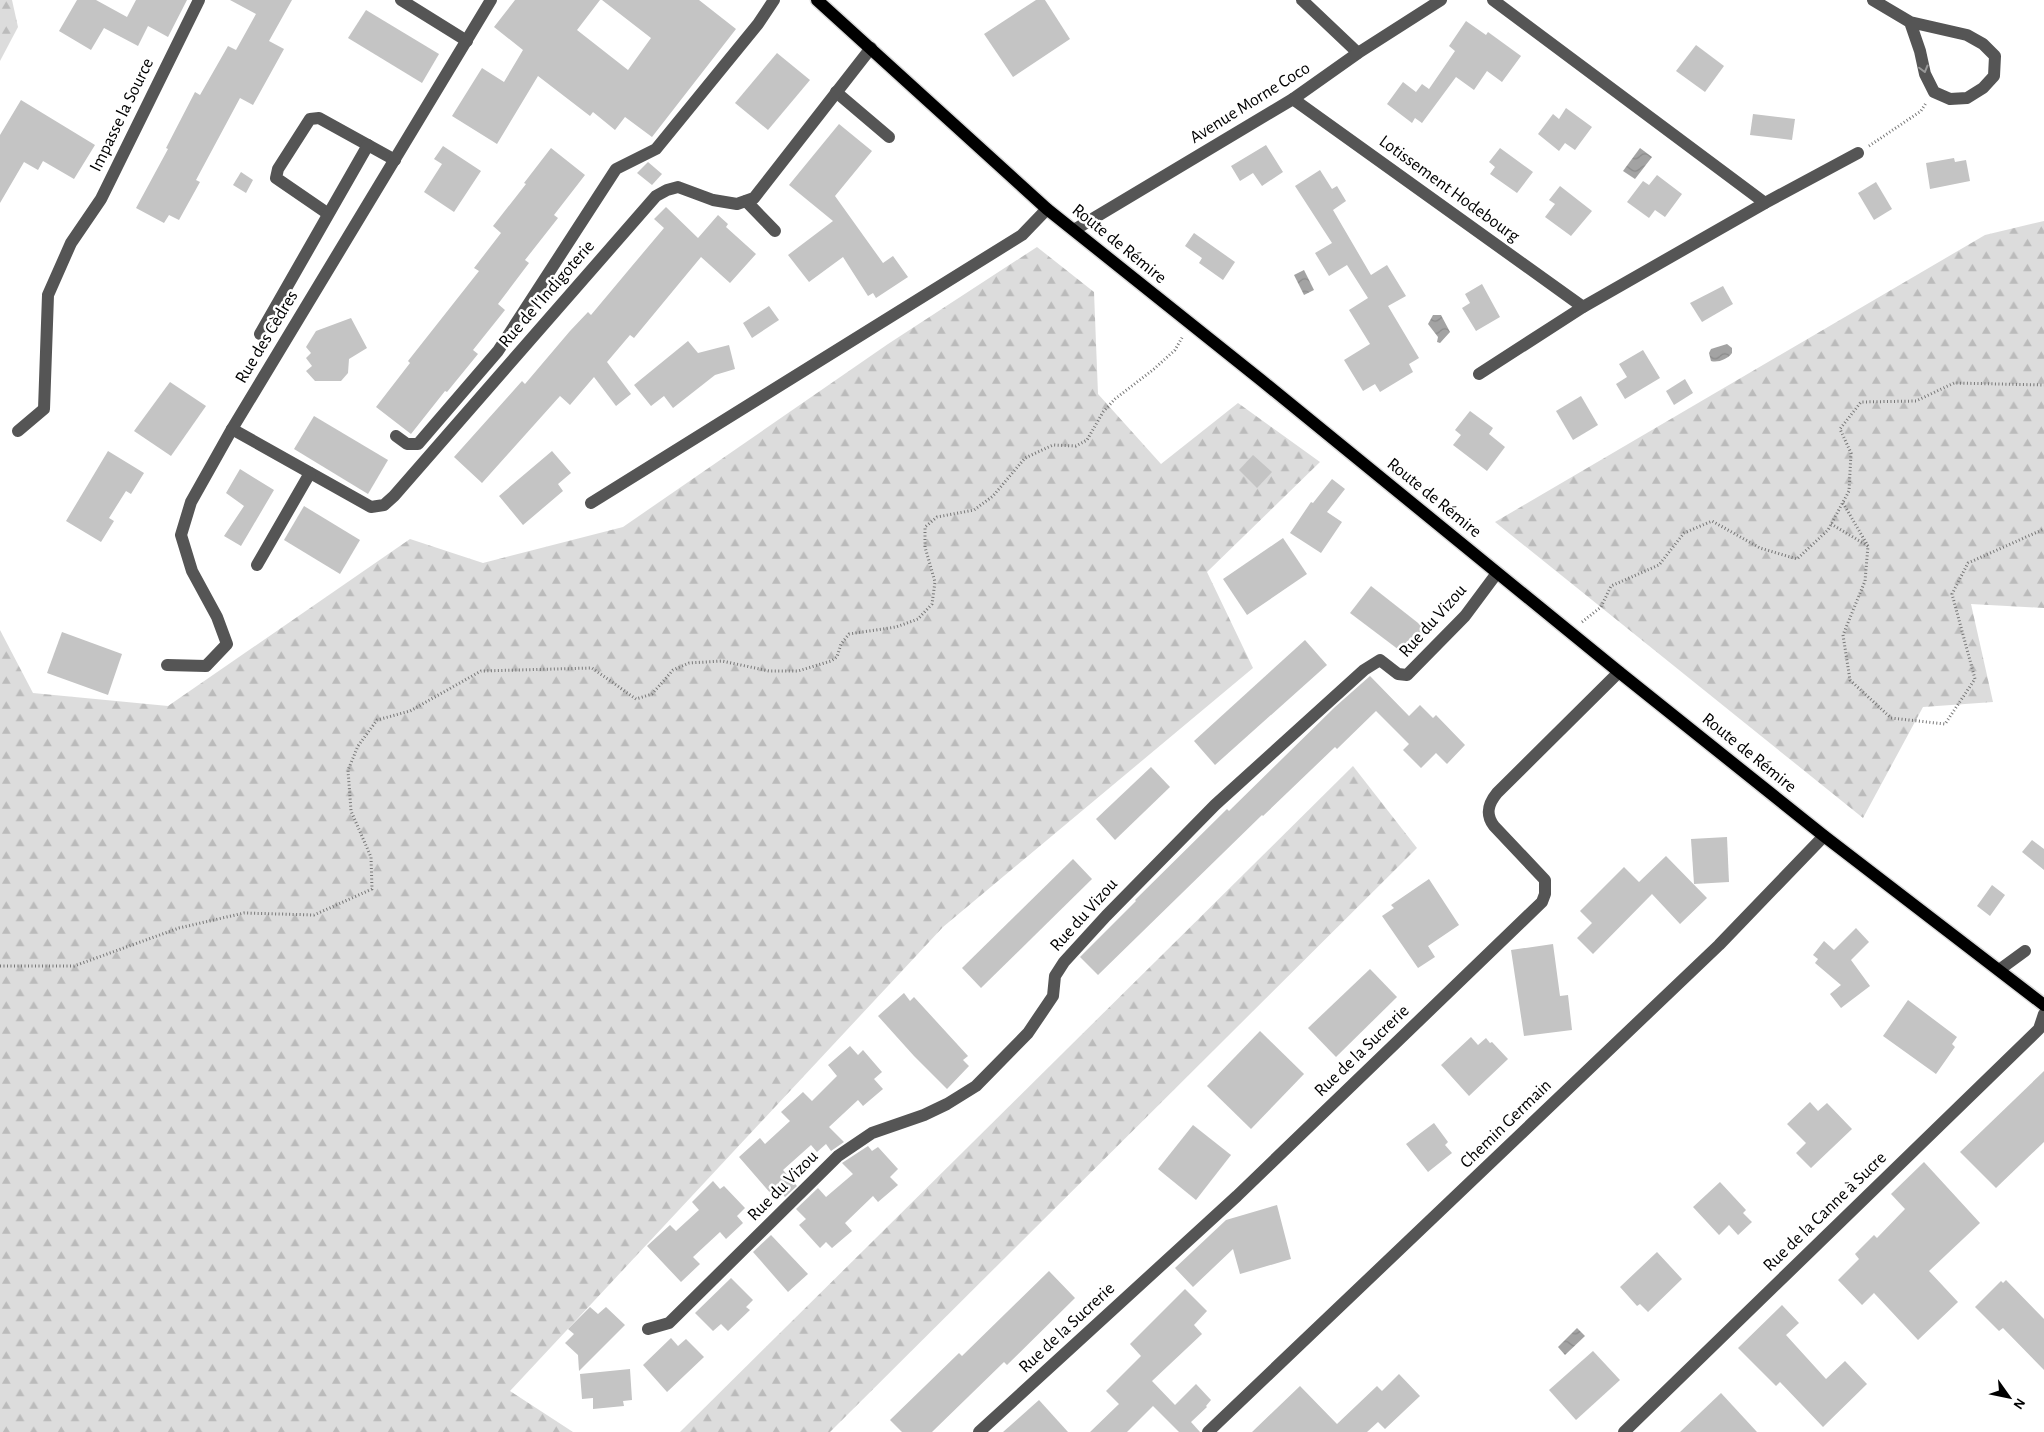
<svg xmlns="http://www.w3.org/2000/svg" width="2044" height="1432" font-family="'Alegreya Sans',sans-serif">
<defs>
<pattern id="forest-firs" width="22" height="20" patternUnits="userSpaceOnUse" patternTransform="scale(1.25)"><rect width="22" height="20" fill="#dcdcdc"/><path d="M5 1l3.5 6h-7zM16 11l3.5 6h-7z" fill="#bbb"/></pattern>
<pattern id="water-waves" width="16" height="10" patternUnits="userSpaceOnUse" patternTransform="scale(1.25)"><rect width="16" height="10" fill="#a3a3a3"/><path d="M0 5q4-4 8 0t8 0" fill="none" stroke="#8b8b8b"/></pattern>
</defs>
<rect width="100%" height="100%" fill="#fff"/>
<!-- forest -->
<g fill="url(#forest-firs)">
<path d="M0,0H12L18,27L0,61Z"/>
<path d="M2044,221V608L1971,604L1993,702L1923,707L1863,818L1495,522L1985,235Z"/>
<path d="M1037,247L1094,292L1098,394L1161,464L1238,403L1320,462L1207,572L1253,668L943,927L510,1391L573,1432H0V630L33,693L168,706L410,539L483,563L623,527L888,344Z"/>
<path d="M1353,766L1417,848L830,1432H680Z"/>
</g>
<!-- water -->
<g fill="url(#water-waves)">
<path d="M1640,148L1652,157L1635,179L1623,171Z"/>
<path d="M1304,270L1314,290L1304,295L1294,275Z"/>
<path d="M1433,315H1441L1450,332L1440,343L1437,342L1438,337L1428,324Z"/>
<path d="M1727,344L1732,348V353C1728,359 1718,363 1711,361L1709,353L1711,349Z"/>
<path d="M1577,1328L1585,1336L1565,1355L1558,1347Z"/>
</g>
<!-- building -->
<g fill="#c4c4c4">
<path d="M77,0H96L127,17L136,0H187L168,37L148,26L138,46L104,28L91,50L59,31Z"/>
<path d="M230,0H292L269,41L284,49L253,105L240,98L196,180L200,182L179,220L169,215L164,223L136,208L168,149L166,148L195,92L200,95L228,46L236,50L256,14Z"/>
<path d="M515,0H600L577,30L628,70L651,38L602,0H699L736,29L652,137L625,117L615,130L593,112L590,116L538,76L497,144L452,116L482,68L504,82L523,50L494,27Z"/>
<path d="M1036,0H1045L1070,39L1013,77L984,34Z"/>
<path d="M366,10L439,54L422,83L348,38Z"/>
<path d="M1466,21L1486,35L1488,32L1521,56L1502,82L1487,71L1474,90L1456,77L1422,123L1415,118L1412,123L1387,104L1403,82L1416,92L1422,84L1429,89L1455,51L1449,46Z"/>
<path d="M1696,45L1724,66L1705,92L1676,71Z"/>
<path d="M777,53L810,80L768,130L735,103Z"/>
<path d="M21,100L95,145L74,179L43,161L38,170L24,162L0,203V135Z"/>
<path d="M1566,108L1592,127L1575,150L1565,143L1559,151L1538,134L1553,114L1559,119Z"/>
<path d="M1753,114L1795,119L1792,140L1750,135Z"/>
<path d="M839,124L872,151L835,196L883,263L893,256L908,277L876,298L873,293L868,296L843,257L809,282L788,255L833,221L789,185Z"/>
<path d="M1266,145L1283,172L1262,186L1253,173L1240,181L1231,166Z"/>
<path d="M443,146L481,171L454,212L424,192L442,164L434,159Z"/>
<path d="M551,148L585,175L554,215L558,218L525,260L529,263L498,304L505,310L473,350L478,354L447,392L445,391L411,434L376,407L410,363L408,361L479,271L474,268L501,233L493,226L526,184L524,183Z"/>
<path d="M1500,148L1533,172L1517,193L1490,174L1495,167L1489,162Z"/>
<path d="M1954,158L1955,162L1966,160L1970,181L1930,189L1926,163Z"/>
<path d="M648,162L662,174L652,185L637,173Z"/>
<path d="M1320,170L1332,189L1337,186L1346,201L1333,210L1371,275L1387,265L1406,296L1388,306L1419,358L1409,364L1413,372L1380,392L1375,384L1363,391L1344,360L1370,344L1349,310L1368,298L1347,265L1329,276L1315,253L1332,243L1295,186Z"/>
<path d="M241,172L253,180L246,193L233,185Z"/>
<path d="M1657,175L1682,194L1665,217L1655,210L1649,218L1627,202L1643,181L1649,185Z"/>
<path d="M1876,182L1892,209L1874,220L1858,193Z"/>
<path d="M1560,186L1592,211L1571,236L1545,217L1555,204L1549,200Z"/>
<path d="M666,207L698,238L718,215L728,224L726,227L756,254L730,283L701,257L634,338L630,335L607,362L631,394L616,406L594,377L570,405L560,396L482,483L454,457L522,381L525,384L570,331L588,312L591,315L632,266L664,228L654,219Z"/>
<path d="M1194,233L1235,262L1223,280L1199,263L1202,258L1185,246Z"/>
<path d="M1482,284L1500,317L1476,331L1462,308L1470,303L1465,294Z"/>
<path d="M1723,286L1733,304L1702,322L1690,303Z"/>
<path d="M769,306L779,320L752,338L743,323Z"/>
<path d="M351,318L367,348L349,359L348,373L341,381H315L306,371L312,366L306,358L311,353L306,347L316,331Z"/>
<path d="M688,341L698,353L729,345L735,369L715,375L673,408L664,396L651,406L634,385Z"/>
<path d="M1643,350L1660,378L1625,399L1616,384L1627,377L1619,364Z"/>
<path d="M1685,379L1693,393L1674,405L1666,391Z"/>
<path d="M170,382L206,406L171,456L134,431Z"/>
<path d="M1581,396L1598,425L1573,440L1556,411Z"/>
<path d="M1470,411L1493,428L1489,434L1505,447L1487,471L1453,445L1461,435L1455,430Z"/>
<path d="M314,416L388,460L368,494L294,449Z"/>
<path d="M108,451L144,473L131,494L126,491L109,518L114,521L101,542L66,521Z"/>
<path d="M552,451L571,473L558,484L563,491L523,525L499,496Z"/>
<path d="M1253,455L1272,472L1257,488L1239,470Z"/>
<path d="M240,469L274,490L241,546L224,536L244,506L226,493Z"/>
<path d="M1332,479L1345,489L1327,512L1342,522L1321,553L1290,533L1311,502L1313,503Z"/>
<path d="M304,506L360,540L340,574L284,540Z"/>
<path d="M1283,538L1307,574L1247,615L1223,579Z"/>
<path d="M1371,586L1427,630L1407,656L1350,613Z"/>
<path d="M62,632L122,654L108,695L47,673Z"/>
<path d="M1305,640L1327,665L1215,765L1194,741Z"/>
<path d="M1370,676L1409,716L1420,705L1433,718L1436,715L1465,745L1447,764L1436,753L1421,768L1403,750L1409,744L1376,711L1337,749L1335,747L1263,816L1262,815L1098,975L1080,957L1136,901L1135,900L1227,809L1229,811L1335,707Z"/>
<path d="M1151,767L1170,787L1115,840L1096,819Z"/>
<path d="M1727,837L1729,882L1694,884L1691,839Z"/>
<path d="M2032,840L2044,849V870L2022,852Z"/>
<path d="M1666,856L1707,898L1680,924L1652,894L1593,954L1577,938L1592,923L1580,911L1624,867L1639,882Z"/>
<path d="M1073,859L1092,879L981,988L962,968Z"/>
<path d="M1429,879L1459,925L1428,946L1435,957L1418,968L1382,916L1394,908L1391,905Z"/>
<path d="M1992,885L2005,895L1990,916L1977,906Z"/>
<path d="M1856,928L1869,942L1851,960L1870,986L1841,1008L1830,994L1841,985L1815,963L1818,959L1813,955L1824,941L1834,950Z"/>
<path d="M1553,944L1560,996L1568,995L1572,1030L1524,1036L1511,950Z"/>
<path d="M1370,969L1397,997L1336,1057L1308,1028Z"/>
<path d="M904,993L910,1001L914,997L968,1056L963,1060L969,1066L947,1089L914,1056L878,1016Z"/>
<path d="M1908,1000L1957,1037L1952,1044L1955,1047L1936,1074L1883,1036Z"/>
<path d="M1260,1031L1304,1074L1251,1129L1207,1086Z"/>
<path d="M1471,1037L1478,1045L1486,1038L1490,1043L1492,1042L1508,1059L1469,1096L1441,1065Z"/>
<path d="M850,1046L858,1055L863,1050L882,1072L874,1079L883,1089L863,1106L858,1100L829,1127L844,1142L831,1151L826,1144L817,1152L811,1145L783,1170L797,1186L785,1197L778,1189L772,1195L739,1157L760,1138L765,1144L790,1121L781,1112L803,1092L812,1101L837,1076L828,1065Z"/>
<path d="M2044,1071V1142L1996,1188L1960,1152Z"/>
<path d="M1810,1102L1818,1111L1827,1103L1852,1129L1811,1168L1796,1153L1806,1143L1787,1124Z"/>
<path d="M1434,1123L1448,1142L1445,1145L1452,1153L1428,1172L1406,1144Z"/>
<path d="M1193,1125L1231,1155L1196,1200L1158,1169Z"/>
<path d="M868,1146L872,1151L878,1147L898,1169L890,1177L898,1185L878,1202L873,1196L845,1223L852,1231L832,1248L826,1242L820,1248L799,1225L806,1219L796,1209L818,1188L826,1197L853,1174L842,1163Z"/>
<path d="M1924,1162L1980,1223L1929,1271L1958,1302L1918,1340L1874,1293L1862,1305L1838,1280L1859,1259L1855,1254L1874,1235L1877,1238L1905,1209L1891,1194Z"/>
<path d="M713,1181L720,1189L724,1186L745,1208L737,1216L743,1223L726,1239L720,1232L693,1257L700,1264L681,1282L647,1246L670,1225L676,1231L699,1210L692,1202Z"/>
<path d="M1720,1182L1746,1210L1743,1213L1752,1222L1738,1235L1729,1225L1719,1235L1693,1207Z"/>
<path d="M1277,1205L1291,1259L1240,1274L1233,1249L1193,1287L1175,1268L1226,1220Z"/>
<path d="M771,1235L808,1274L788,1292L753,1252Z"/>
<path d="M1657,1252L1682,1279L1648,1312L1640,1304L1637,1306L1620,1287Z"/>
<path d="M1049,1271L1075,1298L1007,1365L1004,1362L932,1432H902L890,1420L959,1353L962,1356Z"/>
<path d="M731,1278L753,1300L746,1307L750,1310L728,1331L721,1324L713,1331L695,1313Z"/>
<path d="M2006,1280L2044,1319V1370L2003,1328L1999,1331L1975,1307L2001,1281L2003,1283Z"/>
<path d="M1185,1289L1207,1311L1194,1325L1202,1334L1152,1381L1175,1405L1196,1384L1211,1400L1206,1406L1207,1407L1191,1422L1200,1432H1179L1153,1406L1127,1432H1090L1119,1404L1106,1391L1141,1356L1130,1344Z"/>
<path d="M1782,1305L1799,1323L1786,1335L1826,1379L1845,1361L1867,1384L1823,1427L1780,1382L1776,1386L1738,1348Z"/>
<path d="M590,1307L598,1314L606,1307L625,1325L579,1371L578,1355L565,1343L574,1334L568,1329Z"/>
<path d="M671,1338L678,1346L686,1339L704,1357L667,1392L643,1365Z"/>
<path d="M1593,1351L1620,1380L1576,1420L1549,1390Z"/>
<path d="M630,1369L632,1400L623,1401L624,1406L593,1409V1398L582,1399L580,1374Z"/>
<path d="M1399,1374L1420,1396L1385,1429L1378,1422L1367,1432H1252L1300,1386L1337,1424L1377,1386L1382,1391Z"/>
<path d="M1721,1393L1757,1432H1680Z"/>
<path d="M1039,1400L1068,1432H1003Z"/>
</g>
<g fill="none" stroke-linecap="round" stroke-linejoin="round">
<!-- major casing -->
<g stroke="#dbdbdb" stroke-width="15">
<path id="major" d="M817,0L1047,209L1261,380L1619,672L1824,836L2044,1005"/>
</g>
<!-- path -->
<g stroke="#777" stroke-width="3" stroke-dasharray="1 2.5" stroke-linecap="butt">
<path d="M1869,146L1921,111L1926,103"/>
<path d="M1843,503L1868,546"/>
<path d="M1831,524L1868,546L1865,581L1843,635L1850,680L1891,718L1945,724L1975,679L1952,594L1968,563L2044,529"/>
<path d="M1582,622L1601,607L1611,586L1659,565L1684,533L1712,521L1760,548L1797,559L1828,530L1849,491L1851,453L1840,429L1861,402L1916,401L1954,383L2044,385"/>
<path d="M0,966H74L179,928L244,913L314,915L372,889L371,857L351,811L348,770L358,746L377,720L410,711L481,671L592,668L636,699L652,694L673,670L689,663L722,661L769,671H798L831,661L837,657L841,644L849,634L896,627L918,619L932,604L935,582L925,547V527L937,517L974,510L993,496L1025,458L1053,445L1076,446L1087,440L1103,412L1115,399L1154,369L1175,350L1183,336"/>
</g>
<!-- minor -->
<g stroke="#555" stroke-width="12">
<path d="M401,0L467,41"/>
<path d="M1302,0L1358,53"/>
<path d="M1493,0L1765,203"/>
<path d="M1873,0L1910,22L1967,35L1983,44L1995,56L1994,76L1983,88L1967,98L1950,99L1934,92L1925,74L1920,51L1910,22"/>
<path d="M836,92L889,137"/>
<path d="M1293,99L1583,307"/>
<path d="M746,201L775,231"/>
<path d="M327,213L276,178L278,169L310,119L319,118L395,160"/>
<path d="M1074,230L1293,99L1358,53L1441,0"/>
<path d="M260,334L368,145"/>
<path d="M1479,374L1583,307L1765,203L1858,153"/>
<path d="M232,429L371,507L384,505L394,496L656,196L667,190L678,187L713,200L737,204L754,198L871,48"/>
<path d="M18,431L44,409L48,295L71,243L101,199L199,0"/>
<path d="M396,436L407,444H418L498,351L616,169L656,149L758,24L774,0"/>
<path d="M591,503L1022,235L1047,209"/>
<path d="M257,565L310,473"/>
<path d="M167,665L206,666L227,644L217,617L192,571L181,535L191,502L232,429L491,0"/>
<path d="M1999,970L2025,951"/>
<path d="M648,1329L669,1323L838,1156L872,1133L924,1115L947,1104L976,1086L1028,1033L1053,996L1055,976L1064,962L1106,916L1215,805L1364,670L1380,660L1398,674L1407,675L1465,616L1497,573"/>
<path d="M979,1432L1237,1196L1542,902L1545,894V880L1494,826C1485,814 1488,804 1497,793L1619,672"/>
<path d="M1208,1432L1719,945L1824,836"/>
<path d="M1624,1432L2039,1029L2044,1014"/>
</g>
<!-- major -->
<use href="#major" stroke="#000" stroke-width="12"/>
</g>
<!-- one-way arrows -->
<defs><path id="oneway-chevron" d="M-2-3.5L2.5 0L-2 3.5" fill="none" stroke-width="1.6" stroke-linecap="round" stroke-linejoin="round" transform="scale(1.25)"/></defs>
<use stroke="#999" href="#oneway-chevron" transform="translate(1924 69) rotate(75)"/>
<g text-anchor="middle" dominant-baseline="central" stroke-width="5" stroke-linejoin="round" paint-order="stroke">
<!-- street labels -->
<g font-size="18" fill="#000" stroke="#fff">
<text transform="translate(1250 103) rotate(-32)">Avenue Morne Coco</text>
<text transform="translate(122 115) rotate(-64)">Impasse la Source</text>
<text transform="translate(1449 189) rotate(36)">Lotissement Hodebourg</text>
<text transform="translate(1119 244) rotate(39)">Route de Rémire</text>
<text transform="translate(547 294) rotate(-49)">Rue de l'Indigoterie</text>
<text transform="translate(267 337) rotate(-59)">Rue des Cèdres</text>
<text transform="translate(1434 498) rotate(39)">Route de Rémire</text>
<text transform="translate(1433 621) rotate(-48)">Rue du Vizou</text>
<text transform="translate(1749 753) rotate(39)">Route de Rémire</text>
<text transform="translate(1084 915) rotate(-48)">Rue du Vizou</text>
<text transform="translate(1362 1051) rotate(-44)">Rue de la Sucrerie</text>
<text transform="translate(1506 1124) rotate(-44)">Chemin Germain</text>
<text transform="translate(783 1186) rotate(-45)">Rue du Vizou</text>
<text transform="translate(1825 1212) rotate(-44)">Rue de la Canne à Sucre</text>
<text transform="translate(1067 1328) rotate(-43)">Rue de la Sucrerie</text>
</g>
</g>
<!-- north arrow -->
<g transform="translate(2009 1397) rotate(123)" stroke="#ffffff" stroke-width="4" paint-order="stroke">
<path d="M0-4L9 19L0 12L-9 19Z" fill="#000000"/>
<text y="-8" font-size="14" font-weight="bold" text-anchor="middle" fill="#000000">N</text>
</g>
</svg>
